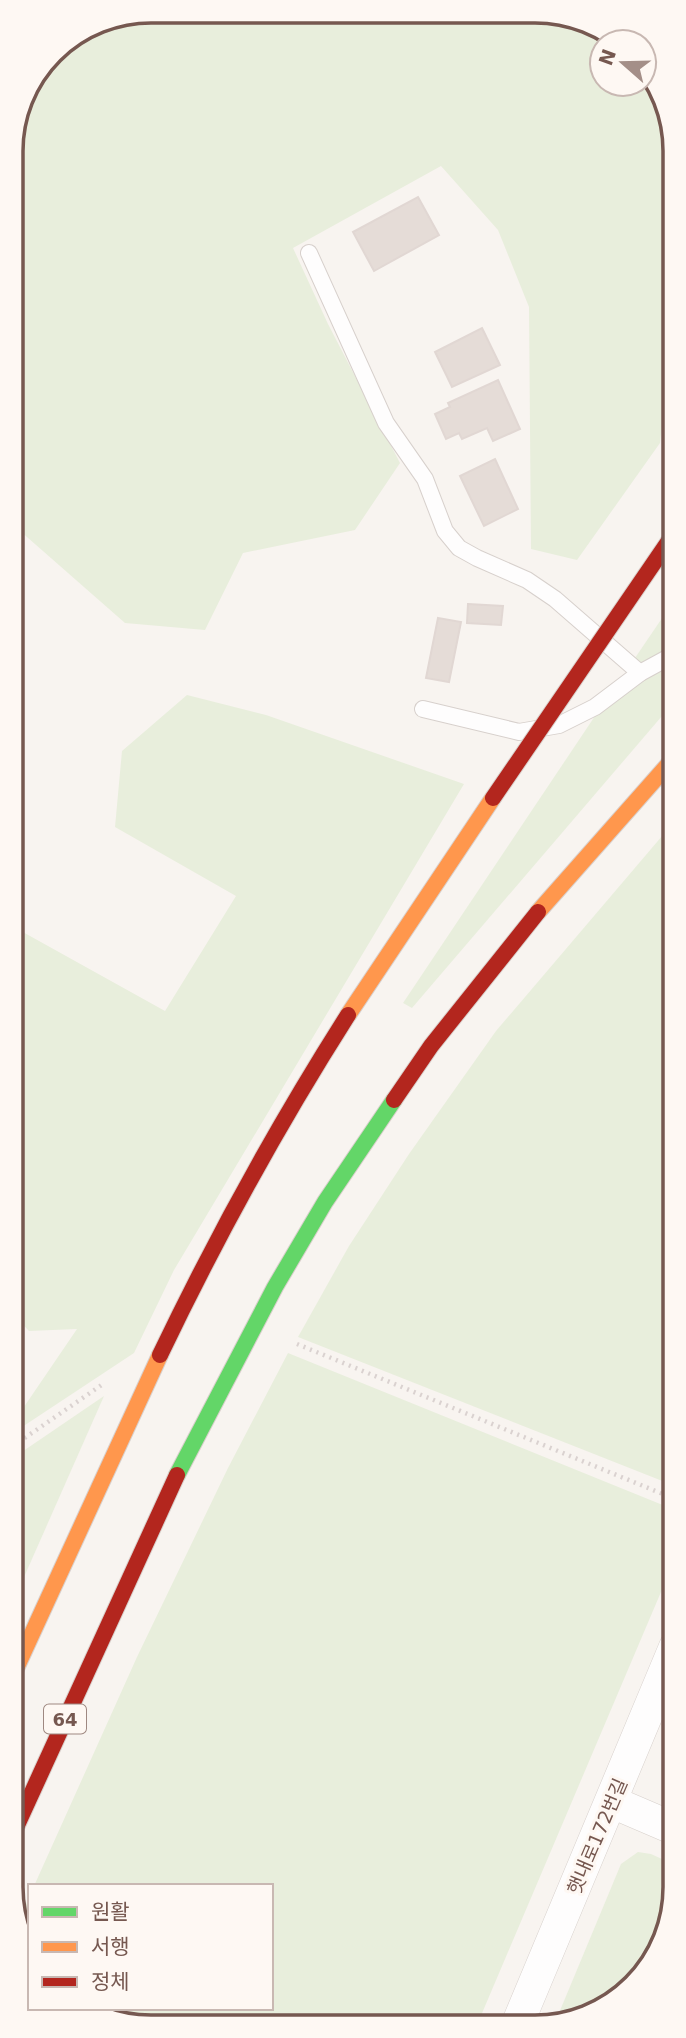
<svg xmlns="http://www.w3.org/2000/svg" width="686" height="2038" font-family="'DejaVu Sans','Noto Sans KR',sans-serif">
<rect width="100%" height="100%" fill="#f8f4f0"/>
<!-- green -->
<g fill="#e8eedc">
<path d="M151,11L563,13L616,42H602V84H644V69L673,123V331L660,443L577,560L531,549L529,307L498,230L441,166L293,248L328,324L400,463L355,530L243,553L205,630L125,623L11,523V141L25,88L58,46L98,21Z"/>
<path d="M673,602V645L642,663L635,658Z"/>
<path d="M673,664L674,702L412,1008L403,1003L597,713L644,680Z"/>
<path d="M187,695L266,715L464,784L174,1270L134,1353L13,1433V1423L77,1329L29,1331L12,1313V926L165,1011L236,896L115,827L122,751Z"/>
<path d="M674,822L675,1486L298,1337L349,1246L409,1154L496,1031Z"/>
<path d="M288,1353L675,1510V1559L477,2025H123L92,2008H271V1886H34L137,1657L228,1468Z"/>
<path d="M104,1396L13,1602V1458Z"/>
<path d="M675,1728V1795C650,1776 665,1751 675,1728Z"/>
<path d="M638,1852L651,1854L675,1865V1896L641,1979L563,2025H554L621,1864Z"/>
<path d="M30,1895V1946L18,1923Z"/>
</g>
<!-- building -->
<g fill="#e5dcd7" stroke="#e1d7d3" stroke-width="2">
<path d="M418,197L439,235L374,271L353,232Z"/>
<path d="M482,328L500,365L452,387L435,352Z"/>
<path d="M498,380L520,429L493,441L487,428L462,439L459,433L446,439L435,414L450,407L448,403Z"/>
<path d="M495,459L518,509L484,526L460,476Z"/>
<path d="M468,604L503,606L501,625L467,623Z"/>
<path d="M438,618L461,622L449,682L426,678Z"/>
</g>
<g fill="none" stroke-linecap="round" stroke-linejoin="round">
<!-- lane casing -->
<g stroke="#d7d0cc" stroke-width="18">
<g id="lane">
<path d="M309,253L386,423L425,479L445,531L459,548L477,558L527,580L555,599L640,673"/>
<path d="M423,709L519,732L559,725L595,707L640,673L673,655"/>
</g>
</g>
<!-- street casing -->
<g stroke="#d7d0cc" stroke-width="33">
<g id="street">
<path d="M612,1802L675,1829"/>
<path d="M517,2025L675,1647"/>
</g>
</g>
<!-- fast casing -->
<g stroke="#d9d0cc" stroke-width="18">
<path id="fast" d="M177,1475L275,1287L325,1202L394,1100"/>
</g>
<!-- slow casing -->
<g stroke="#d9d0cc" stroke-width="18">
<g id="slow">
<path d="M538,912L674,758"/>
<path d="M348,1015L493,798"/>
<path d="M13,1675L160,1355"/>
</g>
</g>
<!-- jam casing -->
<g stroke="#d9d0cc" stroke-width="18">
<g id="jam">
<path d="M394,1100L431,1046L538,912"/>
<path d="M160,1355C216,1238 278,1125 348,1015"/>
<path d="M13,1834L177,1475"/>
</g>
</g>
<!-- path -->
<g stroke="#dad2d0" stroke-width="4.5" stroke-dasharray="2 5" stroke-linecap="butt">
<path d="M297,1344L675,1499"/>
<path d="M13,1446L103,1384"/>
</g>
<!-- lane -->
<use href="#lane" stroke="#fefdfd" stroke-width="16"/>
<!-- street -->
<use href="#street" stroke="#fefdfd" stroke-width="32"/>
<!-- fast -->
<use href="#fast" stroke="#63d668" stroke-width="16"/>
<!-- slow -->
<use href="#slow" stroke="#ff974d" stroke-width="16"/>
<!-- jam -->
<use href="#jam" stroke="#b3261e" stroke-width="16"/>
<!-- jam-bridge casing -->
<g stroke="#d9d0cc" stroke-width="18" stroke-linecap="butt">
<path id="jam-bridge" d="M493,798L673,535"/>
</g>
<!-- jam-bridge -->
<use href="#jam-bridge" stroke="#b3261e" stroke-width="16"/>
</g>
<g text-anchor="middle" dominant-baseline="central" stroke-width="6" stroke-linejoin="round" paint-order="stroke">
<!-- shield labels -->
<rect fill="#fef8f3" stroke="#9f8881" stroke-width="2" x="44" y="1704.5" width="42" height="29" rx="5"/>
<g font-size="18" font-weight="bold" fill="#765850">
<text x="65" y="1719">64</text>
</g>
<!-- street labels -->
<g font-size="19" fill="#765850" stroke="#fef8f3">
<text transform="translate(597 1836) rotate(-67)">햇내로172번길</text>
</g>
</g>
<!-- crop -->
<path d="M0 0H686V2038H0ZM151 23H535A128 128 0 0 1 663 151V1887A128 128 0 0 1 535 2015H151A128 128 0 0 1 23 1887V151A128 128 0 0 1 151 23Z" fill="#fef8f3" fill-rule="evenodd"/>
<path fill="none" stroke="#765850" stroke-width="3.5" d="M151 23H535A128 128 0 0 1 663 151V1887A128 128 0 0 1 535 2015H151A128 128 0 0 1 23 1887V151A128 128 0 0 1 151 23Z"/>
<!-- legend -->
<rect x="28" y="1884" width="245" height="126" fill="#fef8f3" stroke="#c8b8b2" stroke-width="2"/>
<rect x="42" y="1907" width="35" height="10" fill="#63d668" stroke="#c8b8b2" stroke-width="2"/>
<text x="91" y="1919" font-size="21" fill="#765850">원활</text>
<rect x="42" y="1942" width="35" height="10" fill="#ff974d" stroke="#c8b8b2" stroke-width="2"/>
<text x="91" y="1954" font-size="21" fill="#765850">서행</text>
<rect x="42" y="1977" width="35" height="10" fill="#b3261e" stroke="#c8b8b2" stroke-width="2"/>
<text x="91" y="1989" font-size="21" fill="#765850">정체</text>
<!-- north arrow -->
<g transform="translate(623 63) rotate(290)"><circle r="33" fill="#fef8f3" stroke="#c8b8b2" stroke-width="2"/>
<path d="M0-5L12 26L0 18L-12 26Z" fill="#a48f88"/>
<text y="-10" font-size="19" font-weight="bold" text-anchor="middle" fill="#765850">N</text>
</g>
</svg>
